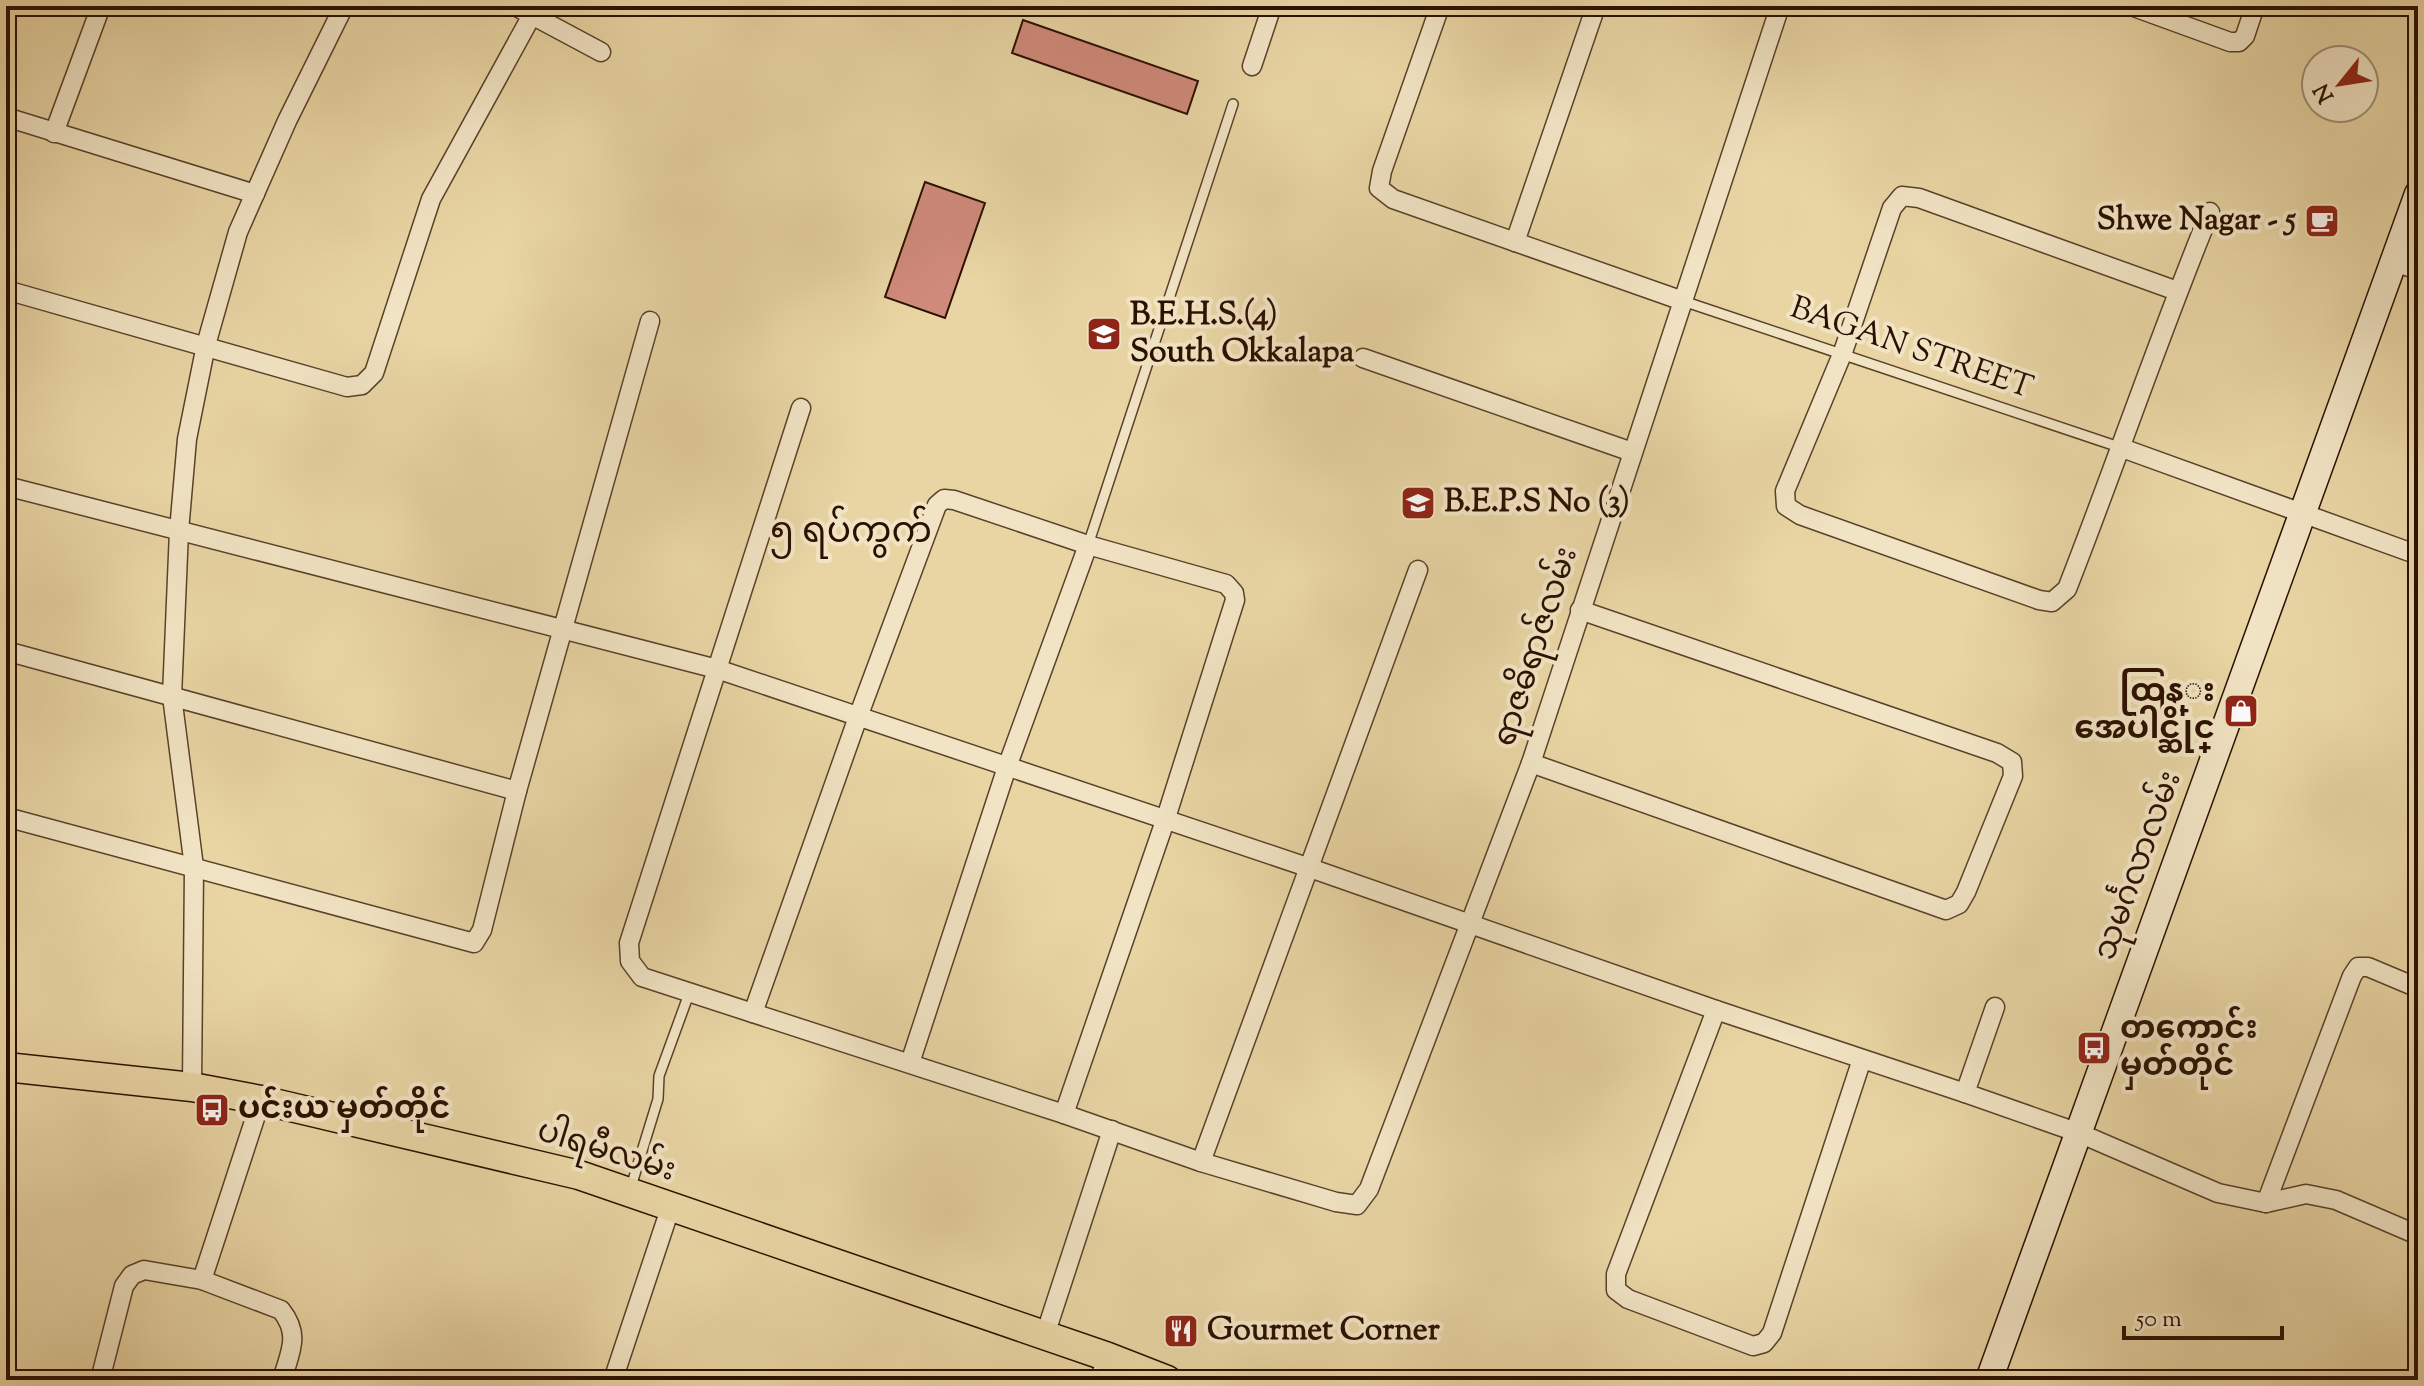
<svg xmlns="http://www.w3.org/2000/svg" width="2424" height="1386" font-family="'Sorts Mill Goudy','Noto Sans Myanmar',serif">
<rect width="100%" height="100%" fill="#e9d5a4"/>
<filter id="stains"><feTurbulence type="fractalNoise" baseFrequency=".0025" numOctaves="4"/><feColorMatrix values="0 0 0 0 .2 0 0 0 0 .09 0 0 0 0 .02 0 0 0 .5 -.17"/></filter>
<radialGradient id="worn" r=".72"><stop offset=".6" stop-color="#630" stop-opacity="0"/><stop offset="1" stop-color="#630" stop-opacity=".3"/></radialGradient>
<!-- building -->
<g fill="#d08a7b" stroke="#2b1000" stroke-width="2">
<path d="M1023,20L1198,81L1187,114L1012,53Z"/>
<path d="M925,182L985,203L945,318L885,297Z"/>
</g>
<g fill="none" stroke-linecap="round" stroke-linejoin="round">
<!-- lane casing -->
<g stroke="#5a4129" stroke-width="12">
<g id="lane">
<path d="M1683,301L2122,448"/>
<path d="M1088,545L1233,104"/>
<path d="M630,1190L658,1099L659,1076L690,991"/>
</g>
</g>
<!-- street casing -->
<g stroke="#5a4129" stroke-width="21">
<g id="street">
<path d="M515,6L601,52"/>
<path d="M1440,6L1382,171L1379,188L1393,199L1683,301"/>
<path d="M2131,6L2230,42H2239L2245,36L2255,6"/>
<path d="M1252,66L1272,6"/>
<path d="M6,117L255,194"/>
<path d="M54,133L101,6"/>
<path d="M1515,242L1596,6"/>
<path d="M2394,262L2418,270"/>
<path d="M6,290L347,387L362,385L374,373L431,199L532,15"/>
<path d="M2177,291L1919,198L1902,196L1892,208L1843,352L1785,491L1786,506L1800,515L2039,600L2052,602L2067,589C2116,464 2159,336 2210,212"/>
<path d="M1363,358L1632,452"/>
<path d="M801,408L629,943L630,961L642,977L1064,1114L1201,1162L1336,1202L1357,1205L1369,1189L1531,763L1780,6"/>
<path d="M2122,448L2418,555"/>
<path d="M6,486L717,669L1310,868L1716,1010L1965,1093L2079,1133L2218,1193L2266,1203L2306,1194L2336,1200L2413,1233L2418,1231"/>
<path d="M6,651L517,791"/>
<path d="M1531,763L1946,910L1959,904L1966,892L2013,776L2012,762L1997,753L1580,610"/>
<path d="M6,817L474,943L482,930L517,791L650,321"/>
<path d="M1716,1010L1616,1274V1290L1628,1299L1753,1346L1764,1343L1772,1333L1862,1059"/>
<path d="M753,1013L858,717L937,505L944,499L954,500L1088,545L1226,584L1234,593L1235,600L1165,821L1064,1114"/>
<path d="M910,1063L1007,767L1088,545"/>
<path d="M192,1087L194,867L172,696L179,531L187,439L206,345L238,232L287,121L344,6"/>
<path d="M1965,1093L1995,1007"/>
<path d="M1201,1162L1418,570"/>
<path d="M2266,1203L2352,976L2358,967H2368L2418,988"/>
<path d="M202,1280L261,1100"/>
<path d="M1045,1335L1112,1130"/>
<path d="M100,1380L124,1286L132,1275L144,1270L202,1280L281,1310C301,1335 290,1352 282,1380"/>
<path d="M613,1380L671,1206"/>
<path d="M1099,1380L1108,1357"/>
</g>
</g>
<!-- secondary casing -->
<g stroke="#2b1000" stroke-width="29">
<path id="secondary" d="M1989,1380L2418,194"/>
</g>
<!-- primary casing -->
<g stroke="#2b1000" stroke-width="31">
<path id="primary" d="M6,1067L192,1087L261,1100L579,1175L1108,1357L1167,1380"/>
</g>
<!-- lane -->
<use href="#lane" stroke="#f1e4c4" stroke-width="9"/>
<!-- street -->
<use href="#street" stroke="#f1e4c4" stroke-width="18"/>
<!-- secondary -->
<use href="#secondary" stroke="#f1e4c4" stroke-width="26"/>
<!-- primary -->
<use href="#primary" stroke="#e9d5a4" stroke-width="28"/>
</g>
<!-- icons -->
<defs>
<g id="cafe-square" transform="scale(1.8)"><rect x="-9" y="-9" width="18" height="18" rx="4" fill="#8f2418" stroke="#f1e4c4"/><path d="M-5.5-4.5H6V0H3Q3 3.5 0 3.5H-2.5Q-5.5 3.5-5.5 0ZM3-3.2v2h1.7v-2ZM-6 4.5H4V6H-6Z" fill="#fff"/></g>
<g id="school-square" transform="scale(1.8)"><rect x="-9" y="-9" width="18" height="18" rx="4" fill="#8f2418" stroke="#f1e4c4"/><path d="M0-5L7-2L0 1L-7-2ZM-4 1L0 2.5L4 1V4Q0 6-4 4Z" fill="#fff"/></g>
<g id="shop-square" transform="scale(1.8)"><rect x="-9" y="-9" width="18" height="18" rx="4" fill="#8f2418" stroke="#f1e4c4"/><path d="M-5-2.5h2.3a2.7 3.5 0 0 1 5.4 0H5L5.5 6h-11ZM-1.5-2.5h3a1.5 2.3 0 0 0-3 0Z" fill="#fff"/></g>
<g id="bus-square" transform="scale(1.8)"><rect x="-9" y="-9" width="18" height="18" rx="4" fill="#8f2418" stroke="#f1e4c4"/><path d="M-5-6H5V4H4V6H2V4H-2V6H-4V4H-5ZM-3.5-4V0h7V-4ZM-3.5 1.2v1.5H-2V1.2ZM2 1.2v1.5H3.5V1.2Z" fill="#fff"/></g>
<g id="restaurant-square" transform="scale(1.8)"><rect x="-9" y="-9" width="18" height="18" rx="4" fill="#8f2418" stroke="#f1e4c4"/><path d="M-5-6h1v4h1v-4h1v4h1v-4h1v5L-1.5 .5V6h-2V.5L-5-1ZM5-6V6H3V1.5H1.5Q1.5-4 5-6Z" fill="#fff"/></g>
</defs>
<g fill-rule="evenodd">
<use href="#cafe-square" x="2322" y="221"/>
<use href="#school-square" x="1104" y="334"/>
<use href="#school-square" x="1418" y="503"/>
<use href="#shop-square" x="2241" y="711"/>
<use href="#bus-square" x="2094" y="1048"/>
<use href="#bus-square" x="212" y="1110"/>
<use href="#restaurant-square" x="1181" y="1331"/>
</g>
<g text-anchor="middle" dominant-baseline="central" stroke-width="8" stroke-linejoin="round" paint-order="stroke">
<!-- poi labels -->
<g font-size="32" font-weight="bold" fill="#2b1000" stroke="#f1e4c4" text-anchor="start">
<text x="2296" y="221" text-anchor="end">Shwe Nagar - 5</text>
<text x="1130" y="316">B.E.H.S.(4)<tspan x="1130" dy="37">South Okkalapa</tspan></text>
<text x="1444" y="503">B.E.P.S No (3)</text>
<text x="2215" y="693" text-anchor="end">ထြန္း<tspan x="2215" dy="37">အေပါင္ဆိုင္</tspan></text>
<text x="2120" y="1030">တကောင်း<tspan x="2120" dy="37">မှတ်တိုင်</tspan></text>
<text x="238" y="1110">ပင်းယ မှတ်တိုင်</text>
<text x="1207" y="1331">Gourmet Corner</text>
</g>
<!-- street labels -->
<g font-size="32" fill="#2b1000" stroke="#f1e4c4">
<text transform="translate(1911 349) rotate(19)">BAGAN STREET</text>
<text transform="translate(1537 647) rotate(-72)">ရာဇဓိရာဇ်လမ်း</text>
<text transform="translate(2139 866) rotate(-70)">သုမင်္ဂလာလမ်း</text>
<text transform="translate(606 1152) rotate(17)">ပါရမီလမ်း</text>
</g>
<!-- quarter labels -->
<g font-size="36" fill="#2b1000" stroke="#f1e4c4">
<text x="851" y="533">၅ ရပ်ကွက်</text>
</g>
</g>
<!-- margin -->
<rect width="2424" height="1386" fill="none" stroke="#e9d5a4" stroke-width="32"/>
<rect x="8" y="8" width="2408" height="1370" fill="none" stroke="#2b1000" stroke-width="4"/>
<rect x="16" y="16" width="2392" height="1354" fill="none" stroke="#2b1000" stroke-width="2"/>
<!-- north arrow -->
<g transform="translate(2340 84) rotate(240)"><circle r="38" fill="#f1e4c4" stroke="#a28f76" stroke-width="2"/>
<path d="M0-6L14 30L0 20L-14 30Z" fill="#8f2418"/>
<text y="-12" font-size="22" font-weight="bold" text-anchor="middle" fill="#2b1000">N</text>
</g>
<!-- scale -->
<path d="M2124 1326v12h158v-12" fill="none" stroke="#2b1000" stroke-width="4"/>
<text x="2136" y="1326" font-size="24" fill="#2b1000" stroke="#f1e4c4" stroke-width="6" paint-order="stroke">50 m</text>
<rect width="100%" height="100%" filter="url(#stains)"/>
<rect width="100%" height="100%" fill="url(#worn)"/>
</svg>
